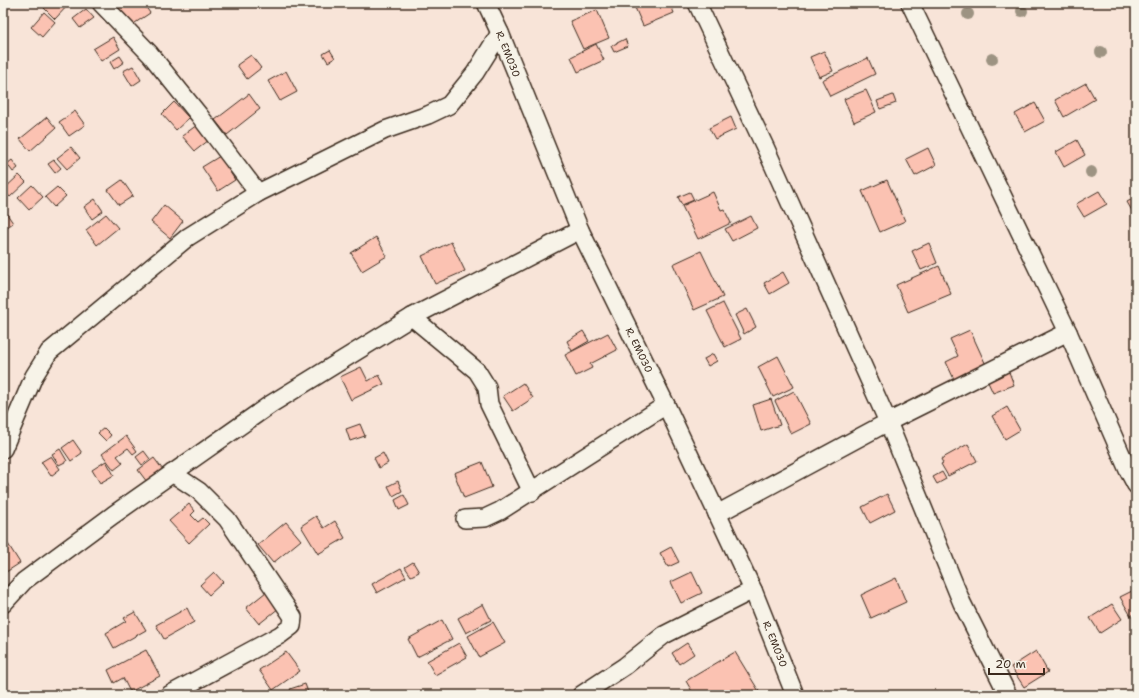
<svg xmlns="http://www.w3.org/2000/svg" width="1139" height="698" font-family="'Shantell Sans',sans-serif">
<rect width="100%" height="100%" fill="#f8e4d8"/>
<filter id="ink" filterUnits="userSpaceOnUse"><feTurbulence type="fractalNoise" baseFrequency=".025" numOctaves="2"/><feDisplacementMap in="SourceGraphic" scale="8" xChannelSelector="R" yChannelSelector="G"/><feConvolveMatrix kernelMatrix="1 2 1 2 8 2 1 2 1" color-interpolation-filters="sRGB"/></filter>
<g filter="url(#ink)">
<!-- building -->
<g fill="#fbc2b2" stroke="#3b2a1e">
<path d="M49,3H70L55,19L44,8Z"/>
<path d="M122,3H143L150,13L129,27L116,7Z"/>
<path d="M633,3H670L674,13L643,26Z"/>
<path d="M86,9L94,18L80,28L73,19Z"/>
<path d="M597,10L609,38L583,49L570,21Z"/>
<path d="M44,12L55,22L42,37L31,27Z"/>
<path d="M113,37L120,49L101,61L93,49Z"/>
<path d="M625,39L628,46L614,52L611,46Z"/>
<path d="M596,44L604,60L578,72L571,57Z"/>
<path d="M330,50L335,58L328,62L323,54Z"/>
<path d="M824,51L833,71L819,77L810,57Z"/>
<path d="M251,55L261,68L247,79L237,65Z"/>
<path d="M120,56L124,62L114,69L110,62Z"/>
<path d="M868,58L875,74L830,96L822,80Z"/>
<path d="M133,66L141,80L132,86L123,71Z"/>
<path d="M286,71L297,92L280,101L268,81Z"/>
<path d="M1086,83L1095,99L1064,117L1055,100Z"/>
<path d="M866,90L876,112L854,122L844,99Z"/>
<path d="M249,94L260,109L227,135L215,120Z"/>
<path d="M893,95L896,103L880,109L877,101Z"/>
<path d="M174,102L189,118L176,130L162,114Z"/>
<path d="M1035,103L1045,121L1025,132L1015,114Z"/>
<path d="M75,111L85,125L69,136L59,122Z"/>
<path d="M47,117L56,128L30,151L20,139Z"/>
<path d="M731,117L736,129L715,139L709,128Z"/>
<path d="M197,125L209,140L195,151L182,136Z"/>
<path d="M1077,140L1085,155L1064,167L1056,152Z"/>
<path d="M71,147L80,158L67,169L57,158Z"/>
<path d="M928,148L936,165L915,176L906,159Z"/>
<path d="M220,156L235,180L218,191L202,167Z"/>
<path d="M12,160L18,168L13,172L7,164Z"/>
<path d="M54,160L61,168L55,173L48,164Z"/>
<path d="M19,175L26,182L10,197L3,190Z"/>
<path d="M122,180L133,196L119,205L108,190Z"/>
<path d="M887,180L905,221L880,232L862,191Z"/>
<path d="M32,185L43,197L29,210L18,198Z"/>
<path d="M57,187L66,196L54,207L45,197Z"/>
<path d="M1099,191L1107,204L1084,217L1076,204Z"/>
<path d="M690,192L694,200L682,205L678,197Z"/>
<path d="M713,192L721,210L724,209L731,223L698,239L682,206Z"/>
<path d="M1136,197V215L1135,216L1127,202Z"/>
<path d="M95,199L103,211L92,219L84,207Z"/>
<path d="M164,205L183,221L170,238L151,222Z"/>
<path d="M3,208L13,223L3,230Z"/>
<path d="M106,214L118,228L97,245L86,230Z"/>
<path d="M751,216L757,228L732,241L725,229Z"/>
<path d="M376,237L387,256L362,271L351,253Z"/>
<path d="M451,242L465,271L435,284L422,256Z"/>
<path d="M929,243L937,263L921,270L912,251Z"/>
<path d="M701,251L723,297L694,310L673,264Z"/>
<path d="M939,266L951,294L908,312L896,285Z"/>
<path d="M783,272L789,283L770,294L764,283Z"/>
<path d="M723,303L741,339L725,347L707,311Z"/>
<path d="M747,309L756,327L744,334L735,315Z"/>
<path d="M970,330L986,365L954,379L946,362L958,356L950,339Z"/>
<path d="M583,331L589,341L572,351L567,341Z"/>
<path d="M608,333L617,350L590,364L592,368L576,376L565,355Z"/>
<path d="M713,354L717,361L708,366L704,359Z"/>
<path d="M778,356L794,387L773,397L758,367Z"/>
<path d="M361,367L368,381L379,375L384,384L351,400L340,377Z"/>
<path d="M1009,372L1014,385L993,393L987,380Z"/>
<path d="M523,383L533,398L513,411L503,396Z"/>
<path d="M794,391L811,424L791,434L775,401Z"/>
<path d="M771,399L780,425L761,431L753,405Z"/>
<path d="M1007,407L1020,430L1005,439L992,416Z"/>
<path d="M360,424L365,436L350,441L346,429Z"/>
<path d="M104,428L111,435L106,441L98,433Z"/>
<path d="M126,436L137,451L133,454L128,448L117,456L123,463L114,470L102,454Z"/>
<path d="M73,440L82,453L71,461L62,448Z"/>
<path d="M968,444L977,461L948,476L941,464L943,463L941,459Z"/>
<path d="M60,449L67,461L59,465L52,454Z"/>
<path d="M144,451L150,459L142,465L136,457Z"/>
<path d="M383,453L388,463L379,468L374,458Z"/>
<path d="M51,456L60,469L51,476L41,462Z"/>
<path d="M154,458L163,470L147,482L138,470Z"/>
<path d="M106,461L114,475L100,483L92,470Z"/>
<path d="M482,462L492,487L464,498L454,473Z"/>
<path d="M942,472L946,479L937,484L933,477Z"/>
<path d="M398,481L402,491L393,496L388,486Z"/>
<path d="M887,494L895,510L870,523L862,507Z"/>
<path d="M404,495L409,505L399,510L395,500Z"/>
<path d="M189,504L195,511L191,515L198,522L203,518L209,524L189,543L169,521Z"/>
<path d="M316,516L324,528L335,521L345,538L318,554L301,526Z"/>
<path d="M286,522L301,540L273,563L258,545Z"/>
<path d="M8,544L20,563L3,574V547Z"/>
<path d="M671,547L679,562L668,567L660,553Z"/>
<path d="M413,562L419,572L411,576L405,567Z"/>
<path d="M401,568L406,577L377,593L372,584Z"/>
<path d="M214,572L223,582L209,595L200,585Z"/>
<path d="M692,572L702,593L681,603L671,582Z"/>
<path d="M896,578L906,602L871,618L861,595Z"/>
<path d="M1136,589V613L1131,616L1120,597Z"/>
<path d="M266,592L279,608L259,624L246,608Z"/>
<path d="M483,604L491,620L466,633L458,618Z"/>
<path d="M1112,604L1122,619L1100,633L1090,618Z"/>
<path d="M187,608L194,622L164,639L156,625Z"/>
<path d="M135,612L146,630L114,648L106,633L126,621L124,618Z"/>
<path d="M442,620L452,639L417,657L408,639Z"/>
<path d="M493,622L505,643L479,657L468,636Z"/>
<path d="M459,643L467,657L435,675L427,661Z"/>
<path d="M687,643L694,654L679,664L672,653Z"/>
<path d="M146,650L160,676L130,692L123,678L114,683L108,670Z"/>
<path d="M1036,651L1048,672L1024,687L1011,667Z"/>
<path d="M286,652L300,671L273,690L259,670Z"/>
<path d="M735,652L760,693L757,695H694L686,681Z"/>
<path d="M305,684L309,695H293L290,689Z"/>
</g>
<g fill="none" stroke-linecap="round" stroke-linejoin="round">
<!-- minor casing -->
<g stroke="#3b2a1e" stroke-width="20">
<g id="minor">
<path d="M101,3L150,54L199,115L258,193"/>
<path d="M486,3L500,33L580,230L666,405L753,590L795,695"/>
<path d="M697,3L766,149L888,422L962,603L1008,695"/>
<path d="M910,3L1068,332L1128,470L1136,485"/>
<path d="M412,317L477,371L487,387L489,404L532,492"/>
<path d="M3,449L34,376L49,352L188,237L258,193L385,130L428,115L449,105L475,73L500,33"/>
<path d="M717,514L888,422L1068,332"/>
<path d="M465,519L485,518L500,511L666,405"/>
<path d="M3,604L24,581L113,515L271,404L412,317L580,230"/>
<path d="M169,695L280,635L292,626L293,617L227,519L199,491L172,473"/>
<path d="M581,695L625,666L664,635L753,590"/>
</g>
</g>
<!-- minor -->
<use href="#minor" stroke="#f7f3e8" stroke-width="17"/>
</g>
<!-- trees -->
<g fill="#9d9382">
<circle cx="1022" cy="11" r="6"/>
<circle cx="968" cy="14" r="6"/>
<circle cx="1101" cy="52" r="6"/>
<circle cx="992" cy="59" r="6"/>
<circle cx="1091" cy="172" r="6"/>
</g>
</g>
<g text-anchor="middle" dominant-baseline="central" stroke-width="4" stroke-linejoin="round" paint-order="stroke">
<!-- street labels -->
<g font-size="10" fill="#3b2a1e" stroke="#f7f3e8">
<text transform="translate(508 54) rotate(68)">R. EM030</text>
<text transform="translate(639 350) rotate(64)">R. EM030</text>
<text transform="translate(775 644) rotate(68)">R. EM030</text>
</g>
</g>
<!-- margin -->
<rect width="1139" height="698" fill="none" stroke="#f7f3e8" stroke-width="16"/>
<rect x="8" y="8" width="1123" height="682" fill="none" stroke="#3b2a1e" stroke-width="1.5" filter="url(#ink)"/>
<!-- scale -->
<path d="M989 668v6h55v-6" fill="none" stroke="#3b2a1e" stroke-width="2"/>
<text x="995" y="668" font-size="12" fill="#3b2a1e" stroke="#f7f3e8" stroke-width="3" paint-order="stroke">20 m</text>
</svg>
